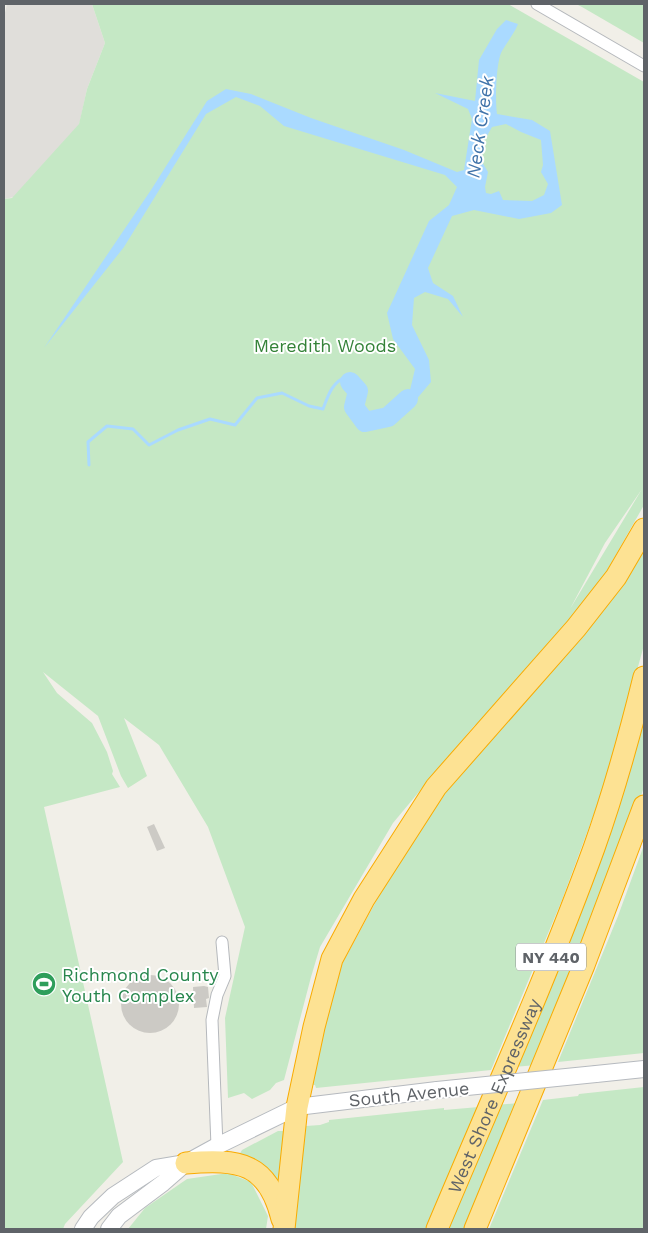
<svg xmlns="http://www.w3.org/2000/svg" width="648" height="1233" font-family="'Work Sans',sans-serif">
<rect width="100%" height="100%" fill="#f1efe8"/>
<!-- industrial -->
<path fill="#e0deda" d="M7,4H92L105,43L87,89L76,139L19,196L4,199V17Z"/>
<!-- green -->
<g fill="#c5e8c5" fill-rule="evenodd">
<path d="M92,4H508L644,82V505L593,595L499,708L474,726L393,823L320,947L311,977L284,1080L276,1083L270,1090L252,1099L244,1093L228,1098L225,1018L245,927L208,827L159,745L124,718L147,776L128,788L121,776L98,716L43,672L57,693L92,723L107,752L113,771L112,774L120,787L44,807L123,1162L65,1224L63,1229H4V199L12,198L79,124L87,89L105,43ZM642,489L570,609L605,543Z"/>
<path d="M576,4H644V43L582,7Z"/>
<path d="M644,544V645L608,776L562,900L491,1070L316,1088L315,1085H310L341,966L399,859L444,793Z"/>
<path d="M644,714V787L606,896L536,1065L514,1067Z"/>
<path d="M644,845V1053L558,1062L618,916Z"/>
<path d="M644,1087V1229H489L543,1100L578,1096L579,1094Z"/>
<path d="M520,1103L466,1229H448L495,1105Z"/>
<path d="M479,1107L425,1229H292L306,1126L320,1125L329,1122V1120L444,1108V1110Z"/>
<path d="M278,1131H284L279,1182H276L239,1155L242,1150Z"/>
<path d="M228,1173L251,1182L268,1216L266,1229H128L145,1208L187,1179Z"/>
</g>
<!-- water -->
<path fill="#aadaff" fill-rule="evenodd" d="M506,20L518,24C514,34 507,42 502,51C496,61 495,102 497,114L532,120L550,131L562,205L551,213L519,219L474,210L452,216L428,268L433,283L453,296L463,317L448,299L425,292L414,298L412,325L429,360L431,382L409,408L388,417L410,390L415,369L393,339L387,313L429,221L449,205L457,187L445,175L284,126L260,106L236,97L206,114L124,247L44,348L151,190L207,101L226,89L251,94L311,118L404,150L457,172L464,170L472,119L468,109L435,93L475,101L479,60L497,29ZM506,124L521,132L541,140L543,165L541,172L548,184L544,195L532,201L503,200L499,191L491,194L486,193L485,187L488,172L482,162L483,143L492,127Z"/>
<g fill="none" stroke-linecap="round" stroke-linejoin="round">
<!-- stream -->
<path stroke="#aadaff" stroke-width="3" d="M89,465L88,442L107,426L133,429L149,445L178,430L210,419L235,425L257,398L282,393L309,406L323,409C328,396 332,382 346,377L350,382"/>
<!-- river -->
<path stroke="#aadaff" stroke-width="20" d="M350,382L358,391L354,407L365,422L388,417L408,399"/>
</g>
<!-- building -->
<g fill="#cccac5">
<path d="M154,824L165,848L157,851L147,827Z"/>
<circle cx="150" cy="1004" r="29"/>
<path d="M204,986L208,987L209,998L206,999L207,1007L194,1008L193,987Z"/>
</g>
<g fill="none" stroke-linecap="round" stroke-linejoin="round">
<!-- street casing -->
<g stroke="#b5b8bc" stroke-width="13">
<g id="street">
<path d="M537,4L644,66"/>
<path d="M217,1146L212,1020L217,995L225,976L222,942"/>
</g>
</g>
<!-- secondary casing -->
<g stroke="#b6babf" stroke-width="18">
<g id="secondary">
<path d="M596,1074L644,1069"/>
<path d="M83,1229L91,1217L113,1196L156,1168L186,1163"/>
<path d="M109,1229L119,1216L163,1183L186,1163L217,1146L297,1107L437,1090"/>
</g>
</g>
<!-- highway casing -->
<g stroke="#f9ab00" stroke-width="23">
<g id="highway">
<path d="M186,1163C239,1159 268,1162 282,1219"/>
<path d="M284,1229L297,1107L314,1027L332,959L364,899L436,787L576,628L616,577L644,529"/>
<path id="s1" d="M437,1229C490,1103 547,977 594,848C614,792 630,734 644,677"/>
<path d="M475,1229L584,965L644,806"/>
</g>
</g>
<!-- street -->
<use href="#street" stroke="#fff" stroke-width="11"/>
<!-- secondary -->
<use href="#secondary" stroke="#fff" stroke-width="16"/>
<!-- highway -->
<use href="#highway" stroke="#fde293" stroke-width="21"/>
<!-- secondary-bridge casing -->
<g stroke="#b6babf" stroke-width="18" stroke-linecap="butt">
<path id="secondary-bridge" d="M437,1090L596,1074"/>
</g>
<!-- secondary-bridge -->
<use href="#secondary-bridge" stroke="#fff" stroke-width="16"/>
</g>
<!-- icons -->
<defs>
<g id="stadium-disc" transform="scale(1.25)"><circle r="9.5" fill="#2e9e5b" stroke="#fff"/><path d="M0-5a6.5 5 0 1 0 0 10a6.5 5 0 1 0 0-10ZM-3.5-1.8h7v3.6h-7Z" fill="#fff"/></g>
</defs>
<g fill-rule="evenodd">
<use href="#stadium-disc" x="44" y="984"/>
</g>
<g text-anchor="middle" dominant-baseline="central" stroke-width="4" stroke-linejoin="round" paint-order="stroke">
<!-- shield labels -->
<rect fill="#fff" stroke="#8f9295" stroke-width="1" x="516" y="943.5" width="70" height="27" rx="4"/>
<g font-size="16" font-weight="bold" fill="#5f6368">
<text x="551" y="957">NY 440</text>
</g>
<!-- park labels -->
<g font-size="18" fill="#348238" stroke="#fff">
<text x="325" y="345">Meredith Woods</text>
</g>
<!-- leisure labels -->
<g font-size="18" fill="#27864d" stroke="#fff" text-anchor="start">
<text x="62" y="974">Richmond County<tspan x="62" dy="21">Youth Complex</tspan></text>
</g>
<!-- street labels -->
<g font-size="18" fill="#5f6368" stroke="#fff">
<text transform="translate(409 1094) rotate(-6)">South Avenue</text>
<text stroke="none"><textPath href="#s1" startOffset="145">West Shore Expressway</textPath></text>
</g>
<!-- water labels -->
<g font-size="19" font-style="italic" fill="#4174aa" stroke="#fff">
<text transform="translate(480 127) rotate(-82)">Neck Creek</text>
</g>
</g>
<!-- border -->
<rect width="648" height="1233" fill="none" stroke="#5f6368" stroke-width="10"/>
</svg>
